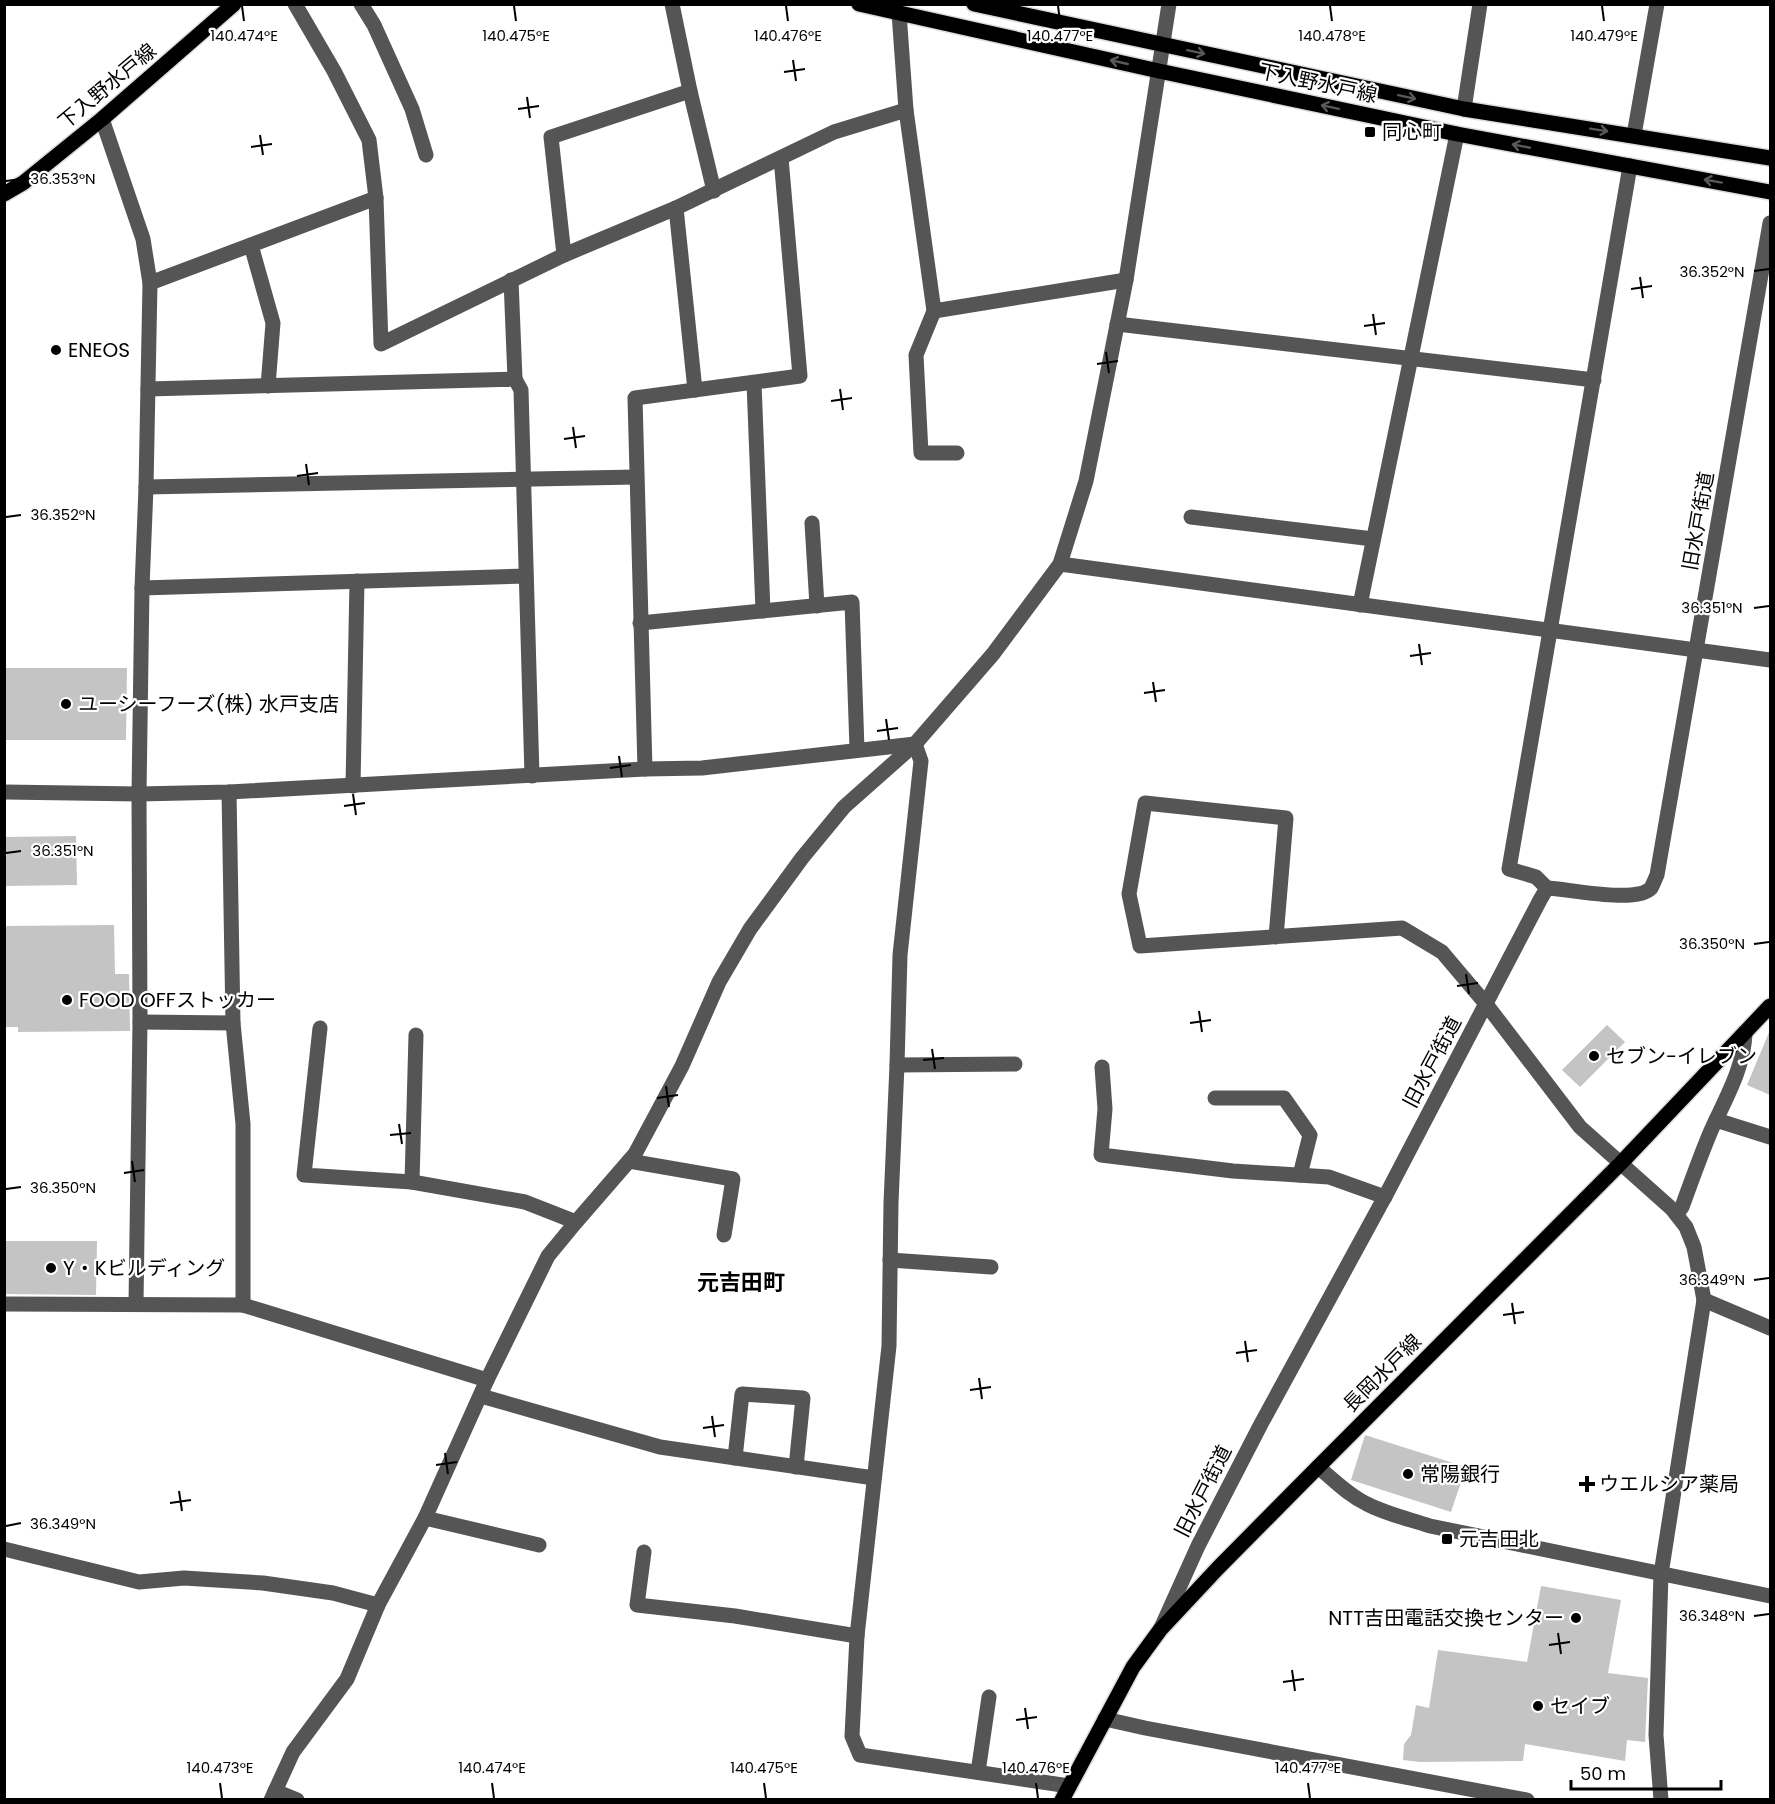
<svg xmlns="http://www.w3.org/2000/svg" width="1775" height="1804" font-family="Poppins,'Noto Sans JP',sans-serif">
<rect width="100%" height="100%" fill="#fff"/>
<!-- building -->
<g fill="#c4c4c4">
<path d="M4,668H127L126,740H4Z"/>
<path d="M76,836L77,885L4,886V837Z"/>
<path d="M114,925L115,974H129L130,1031L18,1032V1027H4V926Z"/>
<path d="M1607,1025L1625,1042L1580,1087L1562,1070Z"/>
<path d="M1770,1030V1095L1747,1085Z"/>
<path d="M4,1241H97L96,1295L4,1294Z"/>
<path d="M1365,1435L1466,1467L1451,1512L1351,1480Z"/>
<path d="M1541,1586L1621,1600L1608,1673L1648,1678L1645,1742L1627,1740L1625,1761L1525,1744L1523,1761L1420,1762L1403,1760L1404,1744L1411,1735L1416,1705L1429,1708L1438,1650L1527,1662Z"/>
</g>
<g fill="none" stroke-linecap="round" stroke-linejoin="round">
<!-- major casing -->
<g stroke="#dbdbdb" stroke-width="18">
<g id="major">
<path d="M859,4L1159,71L1457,134L1770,192"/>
<path d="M974,4L1464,109L1770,158"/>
<path d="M4,194L23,183L102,119L234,4"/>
<path d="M1062,1800L1133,1667L1160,1630L1218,1568L1318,1467L1621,1163L1770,1006"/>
</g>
</g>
<!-- minor -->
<g stroke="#555" stroke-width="15">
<path d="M295,4L334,71L369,140L376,198"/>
<path d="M361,4L374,25L412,109L426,155"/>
<path d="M672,4L690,91L714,191"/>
<path d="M899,13L906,110L934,311L1126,280"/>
<path d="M1464,109L1480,4"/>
<path d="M102,119L143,239L150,283L146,487L142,588L139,794L140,1022L136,1304"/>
<path d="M1634,135L1657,4"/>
<path d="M676,208L695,390"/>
<path d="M251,245L273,323L268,386"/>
<path d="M564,255L551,137L690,91"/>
<path d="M511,280L515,379"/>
<path d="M150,283L376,198L381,344L564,255L676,208L834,132L906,110"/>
<path d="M934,311L916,355L921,453H957"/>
<path d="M1117,324L1594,380"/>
<path d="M754,383L763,611"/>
<path d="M148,389L515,379L521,390L532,776"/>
<path d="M146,487L636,477"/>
<path d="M1191,517L1373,539"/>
<path d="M812,523L817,606"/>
<path d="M1060,564L1770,660"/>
<path d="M142,588L526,576"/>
<path d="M1360,605L1457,134"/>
<path d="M640,623L852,602L857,749"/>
<path d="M645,769L635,398L800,376L781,158"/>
<path d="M353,786L357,581"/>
<path d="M4,792L139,794L229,792L645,769L702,768L915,744L921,761L900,955L897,1065L891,1203L889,1346L857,1636L852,1736L860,1755L1069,1786"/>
<path d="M229,792L233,1023L243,1124V1305"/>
<path d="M1547,888L1536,877L1509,869L1630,166"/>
<path d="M1276,937L1286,818L1145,803L1129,894L1140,946L1402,928L1442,952L1486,1004L1580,1127L1672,1209L1686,1227L1694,1247L1704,1300L1661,1574L1656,1735L1661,1800"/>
<path d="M140,1022L233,1023"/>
<path d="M320,1028L304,1175L412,1182"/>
<path d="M416,1035L412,1182L525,1202L576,1222"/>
<path d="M897,1065L1015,1064"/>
<path d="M1102,1067L1105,1109L1101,1155L1233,1171L1329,1177L1385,1197"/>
<path d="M1215,1098H1284L1310,1135L1300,1175"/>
<path d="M1716,1120L1770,1137"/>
<path d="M629,1161L733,1179L724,1235"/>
<path d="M1676,1214L1682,1207C1691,1182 1700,1157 1710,1133C1724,1101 1744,1069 1745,1033"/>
<path d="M890,1260L991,1267"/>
<path d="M1704,1300L1770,1328"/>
<path d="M4,1304L243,1305L487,1380"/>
<path d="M481,1396L660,1447L874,1478"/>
<path d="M735,1458L742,1394L803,1398L796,1467"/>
<path d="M1318,1467C1334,1480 1348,1495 1367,1504C1386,1514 1409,1519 1430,1526L1770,1596"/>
<path d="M425,1518L539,1545"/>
<path d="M4,1549L139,1582L184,1578L263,1583L333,1593L378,1605"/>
<path d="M644,1552L637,1605L735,1616L857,1636"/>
<path d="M1161,1628L1198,1546L1261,1424L1388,1191L1540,900L1547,888C1569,889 1637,904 1651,888C1653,885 1655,879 1657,875L1770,223"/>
<path d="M1105,1719L1145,1728L1527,1800"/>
<path d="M978,1772L989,1697"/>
<path d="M275,1791L297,1800"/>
<path d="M271,1800L293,1752L347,1679L378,1605L425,1518L487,1380L548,1256L576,1222L635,1154L682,1066L719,982L750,929L802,858L844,807L915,744L993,654L1060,564L1086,481L1126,280L1169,4"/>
</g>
<!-- major -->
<use href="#major" stroke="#000" stroke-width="15"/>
</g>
<!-- one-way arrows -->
<defs><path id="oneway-shaft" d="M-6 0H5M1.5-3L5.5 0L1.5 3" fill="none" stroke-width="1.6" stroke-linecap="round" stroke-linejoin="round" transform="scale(1.5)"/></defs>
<g stroke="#595959">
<use href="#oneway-shaft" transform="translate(1196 52) rotate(12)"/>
<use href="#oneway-shaft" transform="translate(1119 62) rotate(-167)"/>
<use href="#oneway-shaft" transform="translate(1407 97) rotate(12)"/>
<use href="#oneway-shaft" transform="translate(1330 107) rotate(-168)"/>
<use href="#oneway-shaft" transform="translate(1599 130) rotate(9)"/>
<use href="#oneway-shaft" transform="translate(1521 146) rotate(-169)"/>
<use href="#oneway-shaft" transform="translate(1713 181) rotate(-170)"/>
</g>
<!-- ticks -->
<path fill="none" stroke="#000" stroke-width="2" d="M242,6L244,21M514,6L516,21M786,6L788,21M1058,6L1060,21M1330,6L1332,21M1602,6L1604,21M793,60L796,81M784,72L805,69M527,97L530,118M518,109L539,106M260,135L263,155M251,147L272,144M6,181L21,179M1754,271L1769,269M1640,277L1643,298M1631,289L1652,286M1373,314L1376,335M1364,326L1385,323M1106,352L1109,373M1097,364L1118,361M840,389L843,410M831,401L852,398M573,427L576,448M564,439L585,436M306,464L309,485M297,476L318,473M6,517L21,515M1754,608L1769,606M1419,644L1422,665M1410,656L1431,653M1153,682L1156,702M1144,693L1165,690M886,719L889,740M877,731L898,728M619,756L622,777M610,768L631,765M353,794L356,815M344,806L365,803M6,853L21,851M1754,944L1769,942M1466,974L1469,994M1457,986L1478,983M1199,1011L1202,1032M1190,1023L1211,1020M932,1049L935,1069M923,1060L944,1058M666,1086L669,1107M657,1098L678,1095M399,1124L402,1144M390,1135L411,1133M132,1161L135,1182M124,1173L144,1170M6,1189L21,1187M1754,1280L1769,1278M1512,1303L1515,1324M1503,1315L1524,1312M1245,1341L1248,1362M1236,1353L1257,1350M979,1378L982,1399M970,1390L991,1387M712,1416L715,1437M703,1428L724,1425M445,1453L448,1474M436,1465L457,1462M179,1491L182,1511M170,1503L191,1500M6,1526L21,1523M1754,1616L1769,1614M1558,1633L1561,1654M1549,1645L1570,1642M1292,1670L1295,1691M1283,1682L1304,1679M1025,1708L1028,1729M1016,1720L1037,1717M220,1783L222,1798M492,1783L494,1798M764,1783L766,1798M1036,1783L1038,1798M1308,1783L1310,1798"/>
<!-- markers -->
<g fill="#000" stroke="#fff" stroke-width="2">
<rect x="1364" y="126" width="12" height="12" rx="3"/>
<circle cx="56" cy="350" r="6"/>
<circle cx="66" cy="704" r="6"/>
<circle cx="67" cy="1000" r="6"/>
<circle cx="1594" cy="1056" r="6"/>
<circle cx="51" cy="1268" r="6"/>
<circle cx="1408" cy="1474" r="6"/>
<path d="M1584 1475h6v6h6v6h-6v6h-6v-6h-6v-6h6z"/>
<rect x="1441" y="1533" width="12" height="12" rx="3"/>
<circle cx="1576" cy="1618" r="6"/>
<circle cx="1538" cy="1706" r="6"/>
</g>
<g text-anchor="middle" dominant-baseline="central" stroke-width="4.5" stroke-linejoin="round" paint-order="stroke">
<!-- street labels -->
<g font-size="20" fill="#000" stroke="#fff">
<text transform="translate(1318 83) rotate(12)">下入野水戸線</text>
<text transform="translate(107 86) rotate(-40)">下入野水戸線</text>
<text transform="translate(1698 521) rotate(-80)">旧水戸街道</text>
<text transform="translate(1432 1062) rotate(-62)">旧水戸街道</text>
<text transform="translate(1382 1373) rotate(-45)">長岡水戸線</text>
<text transform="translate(1203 1491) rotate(-63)">旧水戸街道</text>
</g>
<!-- poi labels -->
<g font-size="20" fill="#000" stroke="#fff" text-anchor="start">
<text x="1382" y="132">同心町</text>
<text x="68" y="350">ENEOS</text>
<text x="78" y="704">ユーシーフーズ(株) 水戸支店</text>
<text x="79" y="1000">FOOD OFFストッカー</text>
<text x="1606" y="1056">セブン-イレブン</text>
<text x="63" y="1268">Y・Kビルディング</text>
<text x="1420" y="1474">常陽銀行</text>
<text x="1599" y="1484">ウエルシア薬局</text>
<text x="1459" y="1539">元吉田北</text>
<text x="1564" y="1618" text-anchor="end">NTT吉田電話交換センター</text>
<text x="1550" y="1706">セイブ</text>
</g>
<!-- quarter labels -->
<g font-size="22" font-weight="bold" fill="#000" stroke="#fff">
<text x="741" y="1282">元吉田町</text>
</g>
</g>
<g font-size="15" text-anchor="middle" fill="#000" stroke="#fff" stroke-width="4.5" stroke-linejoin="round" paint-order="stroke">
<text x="244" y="41">140.474°E</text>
<text x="516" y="41">140.475°E</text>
<text x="788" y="41">140.476°E</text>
<text x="1060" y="41">140.477°E</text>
<text x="1332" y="41">140.478°E</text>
<text x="1604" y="41">140.479°E</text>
<text x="63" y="184">36.353°N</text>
<text x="1712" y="277">36.352°N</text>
<text x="63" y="520">36.352°N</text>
<text x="1712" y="613">36.351°N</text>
<text x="63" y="856">36.351°N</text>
<text x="1712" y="949">36.350°N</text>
<text x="63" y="1193">36.350°N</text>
<text x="1712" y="1285">36.349°N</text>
<text x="63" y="1529">36.349°N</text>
<text x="1712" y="1621">36.348°N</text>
<text x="220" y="1773">140.473°E</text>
<text x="492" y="1773">140.474°E</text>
<text x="764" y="1773">140.475°E</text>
<text x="1036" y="1773">140.476°E</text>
<text x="1308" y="1773">140.477°E</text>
</g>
<!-- border -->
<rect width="1775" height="1804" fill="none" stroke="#000000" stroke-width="12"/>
<!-- scale -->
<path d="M1571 1780v9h150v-9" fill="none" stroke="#000000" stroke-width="3"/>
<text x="1580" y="1780" font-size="18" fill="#000000" stroke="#ffffff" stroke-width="4.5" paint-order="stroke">50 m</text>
</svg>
